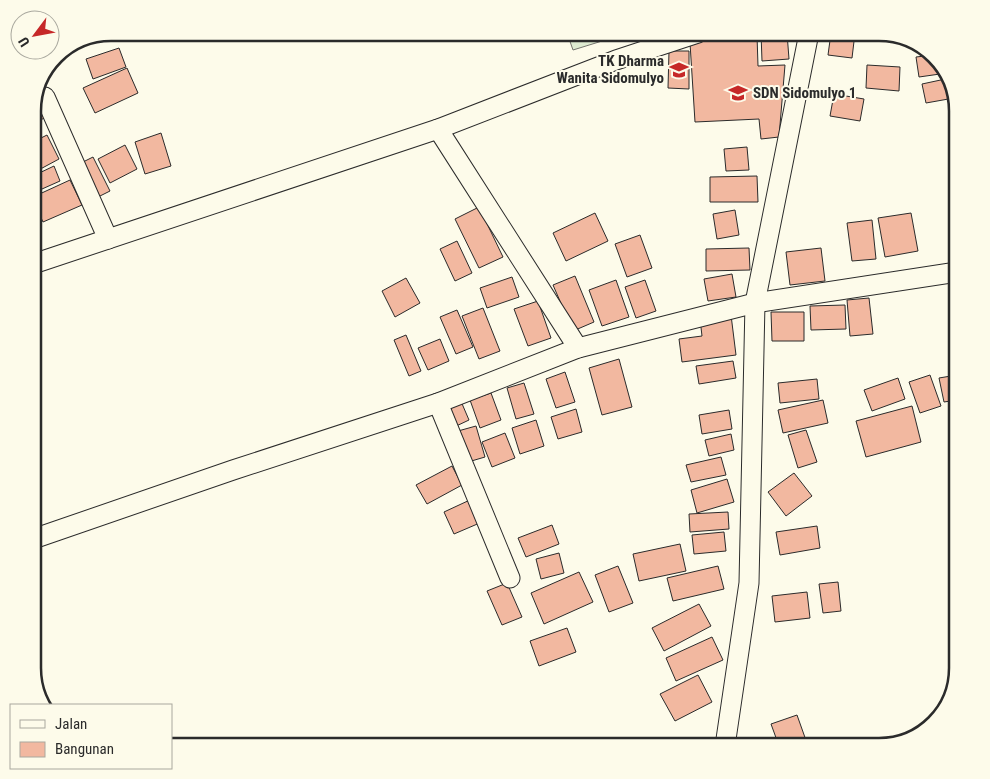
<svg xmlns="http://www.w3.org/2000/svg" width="990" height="779" font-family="'Roboto Condensed',sans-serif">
<rect width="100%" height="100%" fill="#fdfbea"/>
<!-- green -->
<path fill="#deebd1" stroke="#74746e" d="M567,33H628L573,50Z"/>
<!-- building -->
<g fill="#f2b8a0" stroke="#2b2b2b">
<path d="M761,33H787L789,59L762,61Z"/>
<path d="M831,33H855L852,58L828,55Z"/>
<path d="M757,35L758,66L785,65L779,137L761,139L759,119L695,122L690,43Z"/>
<path d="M119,48L126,67L93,79L86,59Z"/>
<path d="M669,51H689V89L668,88Z"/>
<path d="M933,55L947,73L919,77L916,57Z"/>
<path d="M867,65L900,67L899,91L866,88Z"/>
<path d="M127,68L138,93L95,113L83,88Z"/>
<path d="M950,78L954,98L926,103L922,84Z"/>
<path d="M834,94L864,99L860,121L830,116Z"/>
<path d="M38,95L48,116L33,124V105Z"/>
<path d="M161,133L171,166L145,174L135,142Z"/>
<path d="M47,135L59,159L33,173V142Z"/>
<path d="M125,145L137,169L110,183L98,159Z"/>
<path d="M747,147L749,170L726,171L724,149Z"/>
<path d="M93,157L110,191L96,198L79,164Z"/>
<path d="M54,166L60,181L33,193V176Z"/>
<path d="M757,176L758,202H710V177Z"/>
<path d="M70,180L82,205L43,222L33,201V197Z"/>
<path d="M479,207L503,257L479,268L455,219Z"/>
<path d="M735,210L739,235L717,239L713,214Z"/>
<path d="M595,213L608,241L566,261L553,233Z"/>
<path d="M911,213L918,251L885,257L878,218Z"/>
<path d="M872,220L876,259L852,261L847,223Z"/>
<path d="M640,235L652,268L627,277L615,244Z"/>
<path d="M457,241L472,273L455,281L440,249Z"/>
<path d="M749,248L750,270L706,271V249Z"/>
<path d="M821,248L825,281L790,285L786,252Z"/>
<path d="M732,274L736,297L708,301L704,279Z"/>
<path d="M575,276L594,322L573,331L553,285Z"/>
<path d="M512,277L519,297L487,308L480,288Z"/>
<path d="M406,278L420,303L395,317L382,291Z"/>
<path d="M616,280L629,317L602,326L589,290Z"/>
<path d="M645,280L656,311L636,318L625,287Z"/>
<path d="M869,298L873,334L850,336L847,300Z"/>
<path d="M538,301L551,338L528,346L514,309Z"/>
<path d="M845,305L846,329L811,330L810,306Z"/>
<path d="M483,308L500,351L479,359L462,316Z"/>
<path d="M457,310L473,347L456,354L440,317Z"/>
<path d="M771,312H804V341H772Z"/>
<path d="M731,315L736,355L682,362L679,339L702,336L700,319Z"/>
<path d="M406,335L421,371L409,376L394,340Z"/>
<path d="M440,339L449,361L428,370L418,348Z"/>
<path d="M619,359L632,407L602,415L589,368Z"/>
<path d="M733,361L736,378L699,384L696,366Z"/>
<path d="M565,372L575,402L556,408L546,379Z"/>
<path d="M930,375L941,406L920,413L909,382Z"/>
<path d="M957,375V400L944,402L939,378Z"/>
<path d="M898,378L905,399L872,411L864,390Z"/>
<path d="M817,379L819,399L780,403L778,383Z"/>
<path d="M524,383L534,414L516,419L507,388Z"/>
<path d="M491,393L501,420L480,428L470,400Z"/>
<path d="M460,399L469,420L452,428L443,407Z"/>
<path d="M823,400L828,423L783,433L778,410Z"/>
<path d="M912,406L921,442L866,457L856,421Z"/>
<path d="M576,409L582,432L558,439L551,417Z"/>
<path d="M729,410L732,429L702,434L699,415Z"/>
<path d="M536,420L544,446L520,454L512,428Z"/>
<path d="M476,426L485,457L468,462L458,431Z"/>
<path d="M806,430L817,462L798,468L788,435Z"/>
<path d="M505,433L515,458L492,467L482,442Z"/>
<path d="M731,434L734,450L709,456L705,440Z"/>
<path d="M721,457L726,475L691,482L686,465Z"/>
<path d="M452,466L462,485L427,504L416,485Z"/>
<path d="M794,473L812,496L786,516L768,492Z"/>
<path d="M727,479L734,502L697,513L691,490Z"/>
<path d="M472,499L482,522L454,534L444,512Z"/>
<path d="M728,512L729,529L690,532L689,514Z"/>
<path d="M552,525L559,544L526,557L518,538Z"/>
<path d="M817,526L820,548L780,555L776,532Z"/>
<path d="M724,532L726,551L694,554L692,535Z"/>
<path d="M680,544L686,571L639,581L633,554Z"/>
<path d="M559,553L564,573L541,579L536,559Z"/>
<path d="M618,566L633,603L609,612L595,575Z"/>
<path d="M718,566L724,589L673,601L667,578Z"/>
<path d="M579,572L593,602L544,624L531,593Z"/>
<path d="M838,582L841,611L823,613L819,584Z"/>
<path d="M507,583L522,617L502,625L487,591Z"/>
<path d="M807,592L810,618L775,622L772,596Z"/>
<path d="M699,604L711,626L664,651L652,628Z"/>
<path d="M567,628L576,652L539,666L530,641Z"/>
<path d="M712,637L723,660L676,681L666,658Z"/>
<path d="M698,675L712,702L675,721L660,694Z"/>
<path d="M797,715L808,746H779L771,724Z"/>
<path d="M692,740L715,745L714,746H691Z"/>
</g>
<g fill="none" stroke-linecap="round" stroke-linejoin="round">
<!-- minor casing -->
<g stroke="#2b2b2b" stroke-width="21">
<g id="minor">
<path d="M45,97L108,239"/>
<path d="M438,129L578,348"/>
<path d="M33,264L438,129L616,60L698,33"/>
<path d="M438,403L510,578"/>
<path d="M33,539L233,470L438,403L578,348L755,303L957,272"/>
<path d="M725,746L749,583L755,303L809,33"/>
</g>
</g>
<!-- minor -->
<use href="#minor" stroke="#fdfbea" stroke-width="19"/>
</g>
<!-- icons -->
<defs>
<g id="school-bare" transform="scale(1.5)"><path d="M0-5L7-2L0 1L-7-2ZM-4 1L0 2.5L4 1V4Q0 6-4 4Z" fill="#c62828" stroke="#fdfbea" stroke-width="2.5" paint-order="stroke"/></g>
</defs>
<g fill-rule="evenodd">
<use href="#school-bare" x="679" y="70"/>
<use href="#school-bare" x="738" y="93"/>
</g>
<g text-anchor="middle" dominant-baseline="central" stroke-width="4" stroke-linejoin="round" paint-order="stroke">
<!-- poi labels -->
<g font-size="15" font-weight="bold" fill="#2b2b2b" stroke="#fdfbea" text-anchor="end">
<text x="664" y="61">TK Dharma<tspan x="664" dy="17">Wanita Sidomulyo</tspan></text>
<text x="753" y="93" text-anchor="start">SDN Sidomulyo 1</text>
</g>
</g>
<!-- crop -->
<path d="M0 0H990V779H0ZM111 41H879A70 70 0 0 1 949 111V668A70 70 0 0 1 879 738H111A70 70 0 0 1 41 668V111A70 70 0 0 1 111 41Z" fill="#fdfbea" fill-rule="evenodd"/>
<path fill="none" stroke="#2b2b2b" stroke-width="2.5" d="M111 41H879A70 70 0 0 1 949 111V668A70 70 0 0 1 879 738H111A70 70 0 0 1 41 668V111A70 70 0 0 1 111 41Z"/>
<!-- legend -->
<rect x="10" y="704" width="162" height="65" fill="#fdfbea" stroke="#a9a89e"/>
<rect x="20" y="720" width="25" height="8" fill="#fdfbea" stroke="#a9a89e"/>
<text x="55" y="729" font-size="15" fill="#2b2b2b">Jalan</text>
<rect x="20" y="742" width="25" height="15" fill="#f2b8a0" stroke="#a9a89e"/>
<text x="55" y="754" font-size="15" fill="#2b2b2b">Bangunan</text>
<!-- north arrow -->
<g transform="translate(35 35) rotate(238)"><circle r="24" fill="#fdfbea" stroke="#a9a89e"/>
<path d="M0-4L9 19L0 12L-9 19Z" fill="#c62828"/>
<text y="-8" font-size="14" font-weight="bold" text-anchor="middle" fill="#2b2b2b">U</text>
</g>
</svg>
